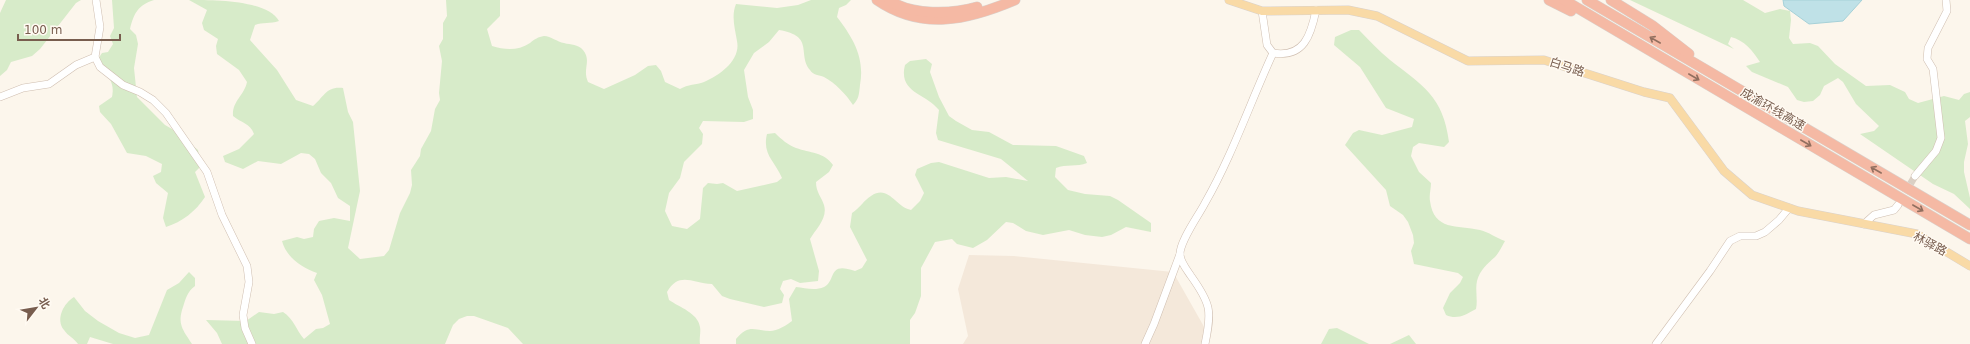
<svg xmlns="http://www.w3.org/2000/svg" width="1970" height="344" font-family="'DejaVu Sans','Noto Sans SC',sans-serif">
<rect width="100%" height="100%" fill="#fcf6ec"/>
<!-- residential -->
<path fill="#f4e8da" d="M969,255L1014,256L1173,272L1207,332L1204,344H963L968,336L958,289Z"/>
<!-- green -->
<g fill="#d7ebc9">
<path d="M6,0H81L76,3L40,49L32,56L11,62L7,70L0,76V13Z"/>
<path d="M112,0H154C138,5 134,13 130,29L136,35L138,44L134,68L137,97L165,125L172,129L198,150L201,166L195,172L205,197C196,211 182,222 166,227L163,218L168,193L156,183L153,176L161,172L162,164L146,156L127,153L111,124L100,112L99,106L112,97C116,82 105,72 98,59L102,53L108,52L113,44L110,36L114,28Z"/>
<path d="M189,0C215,0 267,0 279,21C270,24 263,22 255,25L250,40L277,70L296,100L313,106C324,97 326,86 343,88L348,112L353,122L360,191L348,248L360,259L384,256L389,250L400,213L410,193L412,185L411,170L420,156L421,149L431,131L435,109L440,100L439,93L442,61L439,46L443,39V23L447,16L446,0H500V16L487,29L492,46C505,50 518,51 530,43C535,39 538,37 544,36C551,36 557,42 564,43C571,45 578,44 583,50C592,61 582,69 588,82L604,89L635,75L648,66L656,65L661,71L665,82L680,89C688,84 696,85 704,82C720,75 741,60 737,41C735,29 731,16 736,4L777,8L798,5L811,0H851L846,5L839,8L837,17C853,38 865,57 860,85C859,94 859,99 853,105C846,94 835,83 824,77C819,75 813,75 810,70C797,54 815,36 779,30L769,42L754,53L744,70L748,97L753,110V119L744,122L703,121L699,128L703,134L702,144L684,162L680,178L669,193L665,211L672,226L687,229L700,219L703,188L708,183L717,184L723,183L737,191L777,182L782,178C775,161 762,155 767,134L775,133C781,139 788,145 796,148C810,153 824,152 833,165L829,172L816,182C816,192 821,196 824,205C828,218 816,229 810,239L819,271L818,281L800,283L791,279L783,281L780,289L784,295L782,303L764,307L730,299L722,296L712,284C692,283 679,271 667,292L669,300C679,307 698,313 700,327C701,332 699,339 700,344H523L508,328L474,316H467L459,319L453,325L445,344H222L217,333L206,320L246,321L259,312L274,314L283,312C294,319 296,330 304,339L316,329L323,328L330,324L322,295L314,280L317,273C302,268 286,257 282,241L297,237L304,239L313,237L314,229L319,221L334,218L350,221V206L338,198L331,183L321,173L315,159L309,154L301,153L281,164L258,161L243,169L225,162L223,156L239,149L254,134C250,123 241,123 233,116C232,101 244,96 247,82L239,70L217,54L216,46L218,39L204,30L202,23L207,10Z"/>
<path d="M1630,0H1743L1765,13L1780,9L1790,11L1791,20L1789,38L1793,44L1810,43L1818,46L1835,64L1866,86L1890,85L1905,92L1909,99L1918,103L1944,96L1959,100L1964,94L1970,92V117L1965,121L1968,144L1964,162V172L1970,198V209L1954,194L1933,184L1860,134L1874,131L1879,126L1856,104L1843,82L1838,78L1824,86L1820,95L1813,101L1804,102L1797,100L1788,87L1752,72L1746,66L1760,62C1753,51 1744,40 1731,37L1728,44L1734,49Z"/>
<path d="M1351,30H1359C1369,40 1379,51 1390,60C1423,86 1443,96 1449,142L1444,147L1419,143L1413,147L1411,156L1419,172L1431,183C1431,189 1429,195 1430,201C1434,231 1457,225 1480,230C1489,232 1496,238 1505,241C1502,246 1499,253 1495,257C1487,264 1480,270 1477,281C1475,290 1478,300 1476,309C1465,315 1457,320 1446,315L1443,308L1450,293L1460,283L1463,277L1458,273L1414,264L1411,251L1414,243L1413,235L1408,222L1403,215L1390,206L1386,190L1345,145L1353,133L1359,130L1382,135L1412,127L1414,119L1386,108L1360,67L1334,45L1335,37Z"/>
<path d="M926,59L932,64L930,72L939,97L949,116L956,121L972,130L989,132L1013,145L1056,146L1084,156L1087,163C1077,167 1066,164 1056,168L1055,177L1068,190L1085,194L1110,196L1118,200L1151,223V232L1126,227L1111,235L1102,237L1085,235L1069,230L1043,235L1026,231L1013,223L1006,222L987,240L973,248L957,244L952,239L935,242L921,268V296L915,313L910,320V344H736V339C749,324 753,330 770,331C777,331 787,325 792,321L789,299L796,287C805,288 815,291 824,287C837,280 827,261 855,271L862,268L867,260L850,227L852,213C860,208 864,200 871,196C889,184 895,207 911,210L920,201L924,193L915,175L917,169L931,163L939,162L989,178L1006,177L1028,181L1001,159L938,140L936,133L939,110C926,93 898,93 905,65L910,61Z"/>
<path d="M189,272L195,278V286C187,292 186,298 183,307C177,324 183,330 192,344H113L90,337L87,344H78C74,338 68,336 64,330C55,319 64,303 74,297L85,311L98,321L119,333L135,338L149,335L167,290L179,283Z"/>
<path d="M1337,328L1369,344H1321L1329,329Z"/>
<path d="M1409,335L1416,344H1390Z"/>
</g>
<!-- water -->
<path fill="#bfe1e7" stroke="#a6d1d8" d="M1783,0H1862L1843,21L1809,24L1784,6Z"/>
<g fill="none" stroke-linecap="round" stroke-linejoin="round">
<!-- minor-tunnel -->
<path stroke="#dbd0c4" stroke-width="7" stroke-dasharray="7 3.5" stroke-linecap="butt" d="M1900,202L1915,176"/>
<!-- minor casing -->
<g stroke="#cfbeb0" stroke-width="8">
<g id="minor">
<path d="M96,0L100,27L95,57L100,67L123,85L140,92L153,100L166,113L207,172L222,215L247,266L249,282L243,315L245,328L252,344"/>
<path d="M1262,11L1267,45L1273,53C1304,58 1311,35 1316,10"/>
<path d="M0,97L23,88L49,84L76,65L95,57"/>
<path d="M1915,176L1936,151L1941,138L1933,69L1927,59L1928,48L1947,11L1946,0"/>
<path d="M1864,224L1874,215L1894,210L1898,205"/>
<path d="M1145,344L1154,324L1180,254"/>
<path d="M1205,344C1212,311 1211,304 1191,276C1187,270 1181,263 1180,255C1179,242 1199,215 1205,203C1232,156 1250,103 1273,53"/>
<path d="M1656,344L1710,271L1730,241L1740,236H1756L1765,232L1779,220L1789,208"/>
</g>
</g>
<!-- major casing -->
<g stroke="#d9d2cd" stroke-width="9">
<path id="major" d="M1229,0L1262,11L1348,10L1377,16L1468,61L1544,60L1644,92L1670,98L1724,171L1752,195L1798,211L1917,234L1970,266"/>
</g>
<!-- highway casing -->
<g stroke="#d9d2cd" stroke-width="11">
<g id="highway">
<path d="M877,0C922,31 968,20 1015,0"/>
<path d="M889,0C911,16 953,14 977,7"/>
<path d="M1549,0L1571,11"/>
<path d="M1564,0L1970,239"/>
<path d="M1587,0L1970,225"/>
<path d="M1611,0L1653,26L1689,54"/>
</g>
</g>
<!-- minor -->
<use href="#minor" stroke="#fff" stroke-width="7"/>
<!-- major -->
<use href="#major" stroke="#f9daa6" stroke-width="8"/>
<!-- highway -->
<use href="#highway" stroke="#f5b9a4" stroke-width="10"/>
</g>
<!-- one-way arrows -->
<defs><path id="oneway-shaft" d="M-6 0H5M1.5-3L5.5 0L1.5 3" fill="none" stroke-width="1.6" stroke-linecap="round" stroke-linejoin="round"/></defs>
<g stroke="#916f5f">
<use href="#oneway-shaft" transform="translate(1655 40) rotate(-150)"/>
<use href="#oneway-shaft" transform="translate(1694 77) rotate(30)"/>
<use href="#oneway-shaft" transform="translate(1806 143) rotate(30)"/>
<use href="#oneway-shaft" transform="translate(1876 170) rotate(-150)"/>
<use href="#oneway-shaft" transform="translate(1918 208) rotate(30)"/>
</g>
<g text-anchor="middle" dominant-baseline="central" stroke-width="3" stroke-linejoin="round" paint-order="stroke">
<!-- street labels -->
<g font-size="12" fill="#785d4e" stroke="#fffaf2">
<text transform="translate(1567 67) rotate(18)">白马路</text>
<text transform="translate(1773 109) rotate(30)">成渝环线高速</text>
<text transform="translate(1930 244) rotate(28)">林驿路</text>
</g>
</g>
<!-- north arrow -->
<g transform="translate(36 308) rotate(59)" stroke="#fffaf2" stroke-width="3" paint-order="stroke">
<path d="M0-3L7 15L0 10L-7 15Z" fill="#785d4e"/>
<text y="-6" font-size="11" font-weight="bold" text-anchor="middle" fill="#785d4e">北</text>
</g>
<!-- scale -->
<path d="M18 34v6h102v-6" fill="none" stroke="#785d4e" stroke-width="2"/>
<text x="24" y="34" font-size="12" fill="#785d4e" stroke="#fffaf2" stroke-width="3" paint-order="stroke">100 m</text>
</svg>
